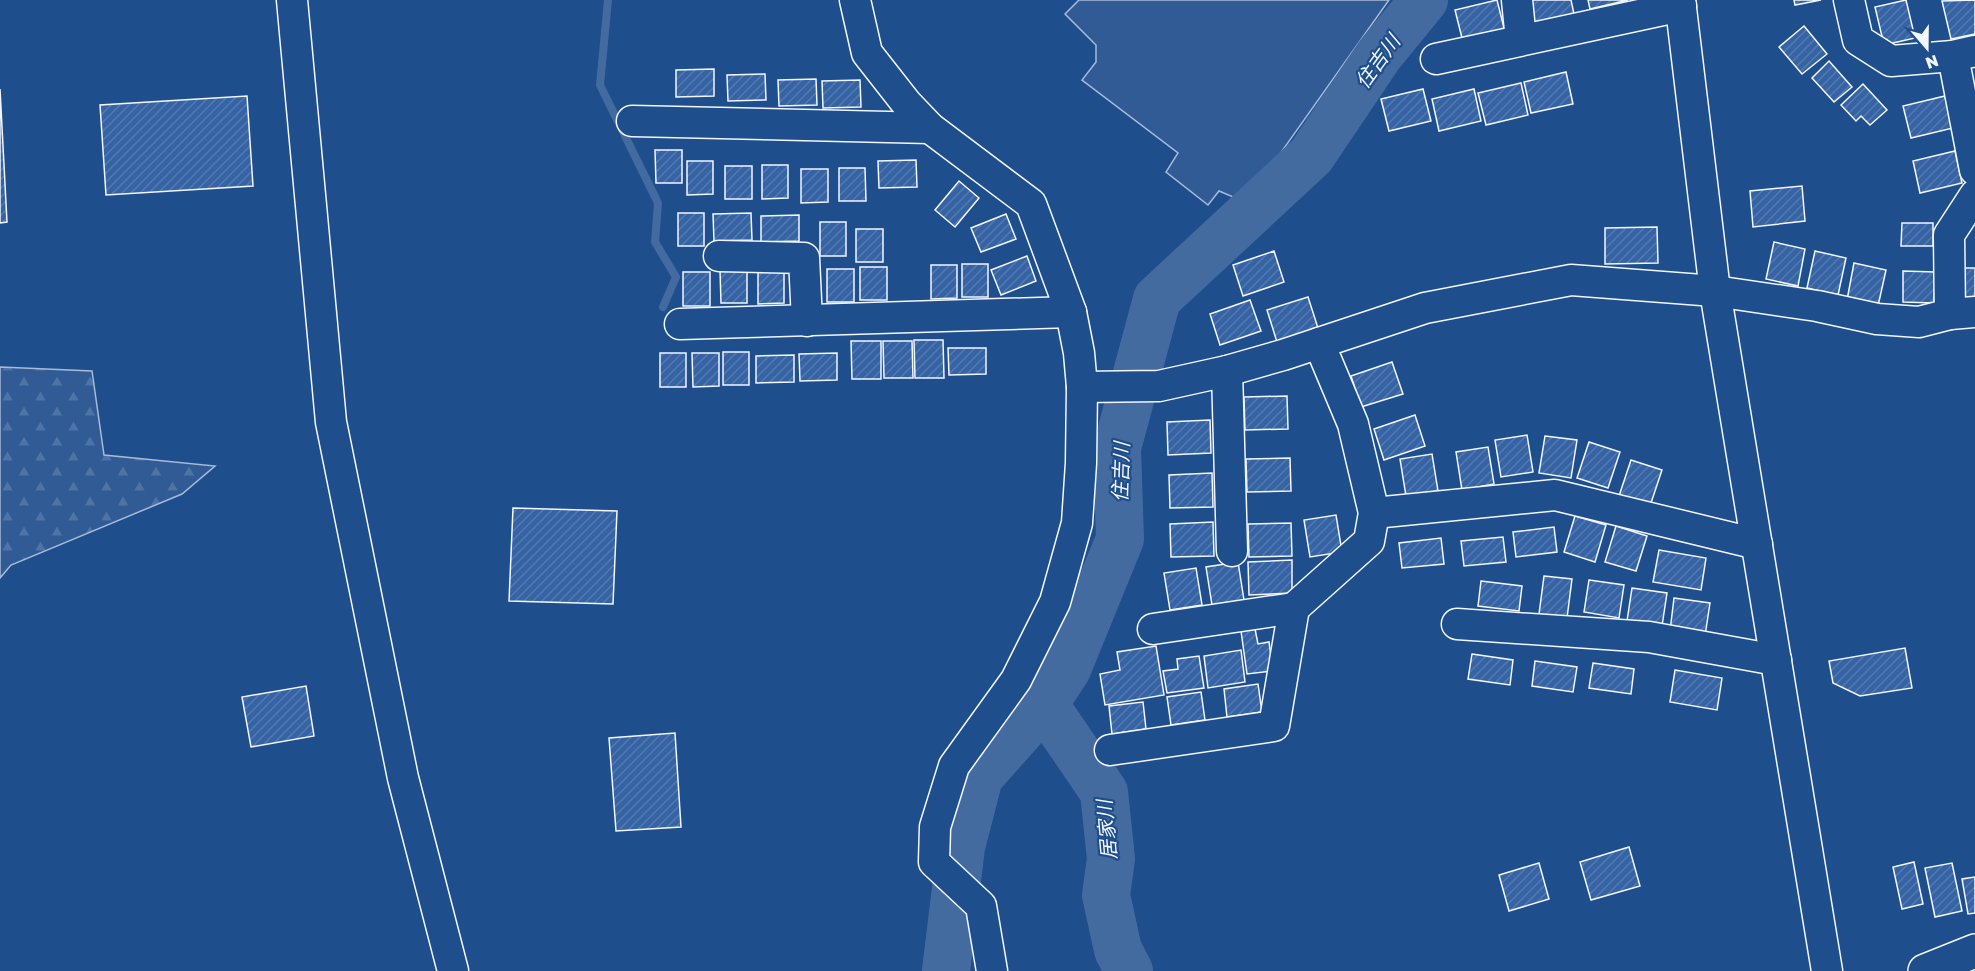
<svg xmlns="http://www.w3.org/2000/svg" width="1975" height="971" font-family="'Golos Text','Noto Sans JP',sans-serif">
<defs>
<pattern id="forest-firs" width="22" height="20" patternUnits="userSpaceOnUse" patternTransform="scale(1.5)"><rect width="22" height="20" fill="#305b95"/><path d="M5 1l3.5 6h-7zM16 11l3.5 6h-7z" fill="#4e73a5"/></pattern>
<pattern id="building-hatch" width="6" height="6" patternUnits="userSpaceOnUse" patternTransform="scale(1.5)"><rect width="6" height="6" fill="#3563a3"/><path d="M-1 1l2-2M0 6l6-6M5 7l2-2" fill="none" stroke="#537ab1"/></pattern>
</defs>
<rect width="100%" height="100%" fill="#1f4e8c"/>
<!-- forest -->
<path fill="url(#forest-firs)" stroke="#a8bbd7" stroke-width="1.5" d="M0,367L92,371L104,455L215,466L182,494L11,565L0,578Z"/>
<!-- built -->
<path fill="#305b95" stroke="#a8bbd7" stroke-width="1.5" d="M1079,0H1389L1258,185L1240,200L1219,191L1208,205L1166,172L1178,153L1082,80L1096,62V45L1065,14Z"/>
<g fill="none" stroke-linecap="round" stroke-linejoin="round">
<!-- stream -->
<path stroke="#446ba0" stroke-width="8" d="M608,0L600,85L658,203L655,242L676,277L663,307"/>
<!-- river -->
<g stroke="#446ba0" stroke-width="48">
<path d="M1044,704L1104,792L1111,859L1106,895L1118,950L1129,971"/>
<path d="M946,971L961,847L979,777L1044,704L1067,669L1120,539L1117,448L1157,299L1311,156L1379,55L1424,0"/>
</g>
</g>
<!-- building -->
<g fill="url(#building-hatch)" stroke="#f2f6ff" stroke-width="1.5">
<path d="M1497,0L1505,32L1463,42L1455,10Z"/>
<path d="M1526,0H1571L1574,14L1532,24Z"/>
<path d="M1588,0H1628L1590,9Z"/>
<path d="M1794,0H1821L1795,5Z"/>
<path d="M1906,0L1915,38L1884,45L1875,7Z"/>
<path d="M1975,0V34L1951,39L1942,1Z"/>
<path d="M1804,26L1827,54L1802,74L1779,47Z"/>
<path d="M1829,61L1852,87L1834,102L1812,78Z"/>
<path d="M714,69V96L676,97V70Z"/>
<path d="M1566,72L1573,104L1531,113L1524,82Z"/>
<path d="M765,74L766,100L728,101L727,75Z"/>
<path d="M816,79L817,105L779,106L778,80Z"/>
<path d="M860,80L861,107L823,108L822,81Z"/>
<path d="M1521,83L1528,115L1486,125L1478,93Z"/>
<path d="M1863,84L1887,110L1870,125L1861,116L1856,121L1841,105Z"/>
<path d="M0,89L7,222L0,223Z"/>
<path d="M1423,89L1431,121L1389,131L1381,99Z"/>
<path d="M1474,89L1481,121L1439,131L1432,99Z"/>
<path d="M247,96L253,186L106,195L100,105Z"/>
<path d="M1945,96L1953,128L1911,138L1903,106Z"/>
<path d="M655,150H682V183H656Z"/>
<path d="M1955,151L1962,183L1920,193L1913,161Z"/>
<path d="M916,160L917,187L879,188L878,161Z"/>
<path d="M687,161H713V194L687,195Z"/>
<path d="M762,165H788V198L762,199Z"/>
<rect x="725" y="166" width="27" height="33"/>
<path d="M839,168H865L866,201H839Z"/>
<path d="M801,169H828V202L801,203Z"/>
<path d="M959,181L979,198L955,227L935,210Z"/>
<path d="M1802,186L1805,221L1753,227L1750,191Z"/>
<rect x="678" y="213" width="26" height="33"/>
<path d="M751,213L752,240L714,241L713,214Z"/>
<path d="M1006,214L1016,239L981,252L971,228Z"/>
<path d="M799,215V241L761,242V216Z"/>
<rect x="820" y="222" width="26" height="34"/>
<path d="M1902,223H1933V246H1901Z"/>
<path d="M1657,227L1658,263L1605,264V228Z"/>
<rect x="856" y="229" width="27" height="33"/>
<path d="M1774,242L1805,249L1798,286L1766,279Z"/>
<path d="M1274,251L1284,282L1243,296L1233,265Z"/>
<path d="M1815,251L1846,258L1838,295L1807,288Z"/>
<path d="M1027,256L1036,281L1001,295L991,270Z"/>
<path d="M1854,263L1886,270L1878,306L1847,300Z"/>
<rect x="962" y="264" width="26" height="33"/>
<path d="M931,265H957V298L931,299Z"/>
<rect x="860" y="267" width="27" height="33"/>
<path d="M1963,268H1975V299H1962Z"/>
<rect x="827" y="269" width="27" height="33"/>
<path d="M720,270H747V303H721Z"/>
<path d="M758,270H784V303L758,304Z"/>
<path d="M1903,271L1935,272L1934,303L1903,302Z"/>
<rect x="683" y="272" width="27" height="34"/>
<path d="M1308,297L1318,328L1277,342L1267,310Z"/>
<path d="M1250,300L1261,331L1220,345L1210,314Z"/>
<path d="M914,340H943L944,378H915Z"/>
<path d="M851,341H881V379H852Z"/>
<path d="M883,341H912L913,378H884Z"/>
<path d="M948,348H986V374L949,375Z"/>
<rect x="723" y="352" width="26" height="33"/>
<rect x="660" y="353" width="26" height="34"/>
<path d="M692,353H719V386L693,387Z"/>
<path d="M837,353V380L800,381L799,354Z"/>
<path d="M794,355V382L756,383V356Z"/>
<path d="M1392,362L1403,394L1361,407L1351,376Z"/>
<path d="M1287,396L1288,429L1245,430L1244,397Z"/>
<path d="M1415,415L1425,446L1384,460L1374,429Z"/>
<path d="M1210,420L1211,453L1168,455L1167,422Z"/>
<path d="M1527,435L1533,472L1501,477L1495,440Z"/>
<path d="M1545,436L1577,440L1571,478L1539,473Z"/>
<path d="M1589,442L1620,452L1608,488L1577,478Z"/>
<path d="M1488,447L1494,484L1462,490L1456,452Z"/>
<path d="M1432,454L1438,491L1406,496L1400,459Z"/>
<path d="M1290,458L1291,491L1247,492L1246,459Z"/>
<path d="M1631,460L1662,470L1650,506L1619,496Z"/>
<path d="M1212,473L1213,507L1170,508L1169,475Z"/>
<path d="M513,508L617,511L613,604L509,601Z"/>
<path d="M1336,515L1342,552L1310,557L1304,520Z"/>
<path d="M1575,516L1606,525L1595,562L1564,552Z"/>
<path d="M1213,522L1214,556L1171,557L1170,524Z"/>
<path d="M1291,523L1292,556L1249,557L1248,524Z"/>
<path d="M1616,526L1647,536L1636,571L1605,562Z"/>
<path d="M1554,527L1557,552L1516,557L1513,532Z"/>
<path d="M1503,537L1506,562L1464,566L1461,541Z"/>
<path d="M1441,538L1444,564L1402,568L1399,543Z"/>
<path d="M1659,550L1706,558L1701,590L1653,582Z"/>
<path d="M1292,560V593L1249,595L1248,562Z"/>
<path d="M1238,562L1244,600L1212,605L1206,567Z"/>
<path d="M1196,568L1202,605L1170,610L1164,573Z"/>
<path d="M1544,576L1572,579L1567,618L1539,614Z"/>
<path d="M1589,580L1624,585L1619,618L1584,612Z"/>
<path d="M1481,581L1522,586L1519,611L1478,606Z"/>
<path d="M1632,588L1667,593L1662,626L1627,621Z"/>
<path d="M1674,598L1710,603L1705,636L1670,631Z"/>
<path d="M1255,629L1258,644L1269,642L1273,671L1247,674L1241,631Z"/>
<path d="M1156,646L1164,695L1105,705L1100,674L1120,670L1117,652Z"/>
<path d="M1905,648L1912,688L1860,696L1833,683L1829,661Z"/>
<path d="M1241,650L1245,682L1208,688L1204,656Z"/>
<path d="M1472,654L1513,660L1510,685L1468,679Z"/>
<path d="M1199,656L1204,688L1167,693L1163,671L1178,669L1177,659Z"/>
<path d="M1535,661L1577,667L1573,692L1532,686Z"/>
<path d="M1593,663L1634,669L1631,694L1589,688Z"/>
<path d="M1675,670L1722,678L1717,710L1670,702Z"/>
<path d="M1258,684L1262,712L1227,717L1224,689Z"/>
<path d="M306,686L314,736L251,747L242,697Z"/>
<path d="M1201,692L1205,720L1171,725L1167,697Z"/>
<path d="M1143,702L1146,729L1112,734L1109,706Z"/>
<path d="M675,733L681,827L616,831L609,738Z"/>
<path d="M1629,847L1640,886L1591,900L1580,862Z"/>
<path d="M1914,862L1923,904L1902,909L1893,867Z"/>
<path d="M1539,863L1549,899L1509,911L1499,875Z"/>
<path d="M1952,863L1962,911L1935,917L1925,868Z"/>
<path d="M1975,877V913L1968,914L1962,879Z"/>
</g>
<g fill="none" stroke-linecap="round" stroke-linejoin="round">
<!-- minor casing -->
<g stroke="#f2f6ff" stroke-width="33">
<g id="minor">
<path d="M292,0L331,422L403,778L453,971"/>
<path d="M855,0L867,53L907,104L930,128L1031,204L1071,312L1079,353L1082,387L1081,463L1077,523L1055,602L1016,680L954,766L935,827L934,862L981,906L992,971"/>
<path d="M1517,0L1521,40"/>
<path d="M1680,0L1715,291L1827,971"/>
<path d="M1849,0L1858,40L1891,61L1953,56"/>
<path d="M1975,51L1953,56L1975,170"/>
<path d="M1436,59L1681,6"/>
<path d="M632,121L930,128"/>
<path d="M719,256L804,258L807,321"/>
<path d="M1950,314L1949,235L1975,195"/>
<path d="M680,324L1071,312"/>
<path d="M1227,371L1232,551"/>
<path d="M1082,387L1159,386L1227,371L1283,355L1425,308L1571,280L1715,291L1817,306L1877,319L1919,322L1950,314L1975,312"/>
<path d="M1374,513L1555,495L1757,544"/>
<path d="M1457,624L1649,637L1776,660"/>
<path d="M1153,629L1294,608L1369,541L1374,513L1353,424L1319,343"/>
<path d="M1110,750L1274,726L1294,608"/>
</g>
</g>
<!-- major casing -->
<g stroke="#f2f6ff" stroke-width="36">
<path id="major" d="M1925,971L1975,951"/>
</g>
<!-- minor -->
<use href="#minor" stroke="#1f4e8c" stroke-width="30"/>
<!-- major -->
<use href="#major" stroke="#1f4e8c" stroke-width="33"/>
</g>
<g text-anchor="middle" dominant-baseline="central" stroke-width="4.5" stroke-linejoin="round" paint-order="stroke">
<!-- water labels -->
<g font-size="20" font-style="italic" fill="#f2f6ff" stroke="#1f4e8c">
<text transform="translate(1377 61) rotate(-54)">住吉川</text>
<text transform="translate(1120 472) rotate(-88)">住吉川</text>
<text transform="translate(1106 830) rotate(-95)">居家川</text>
</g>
</g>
<!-- north arrow -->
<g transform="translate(1927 48) rotate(160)" stroke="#1f4e8c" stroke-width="4.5" paint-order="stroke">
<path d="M0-4.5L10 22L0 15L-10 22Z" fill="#f2f6ff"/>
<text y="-9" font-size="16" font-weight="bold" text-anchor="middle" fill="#f2f6ff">N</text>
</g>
</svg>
